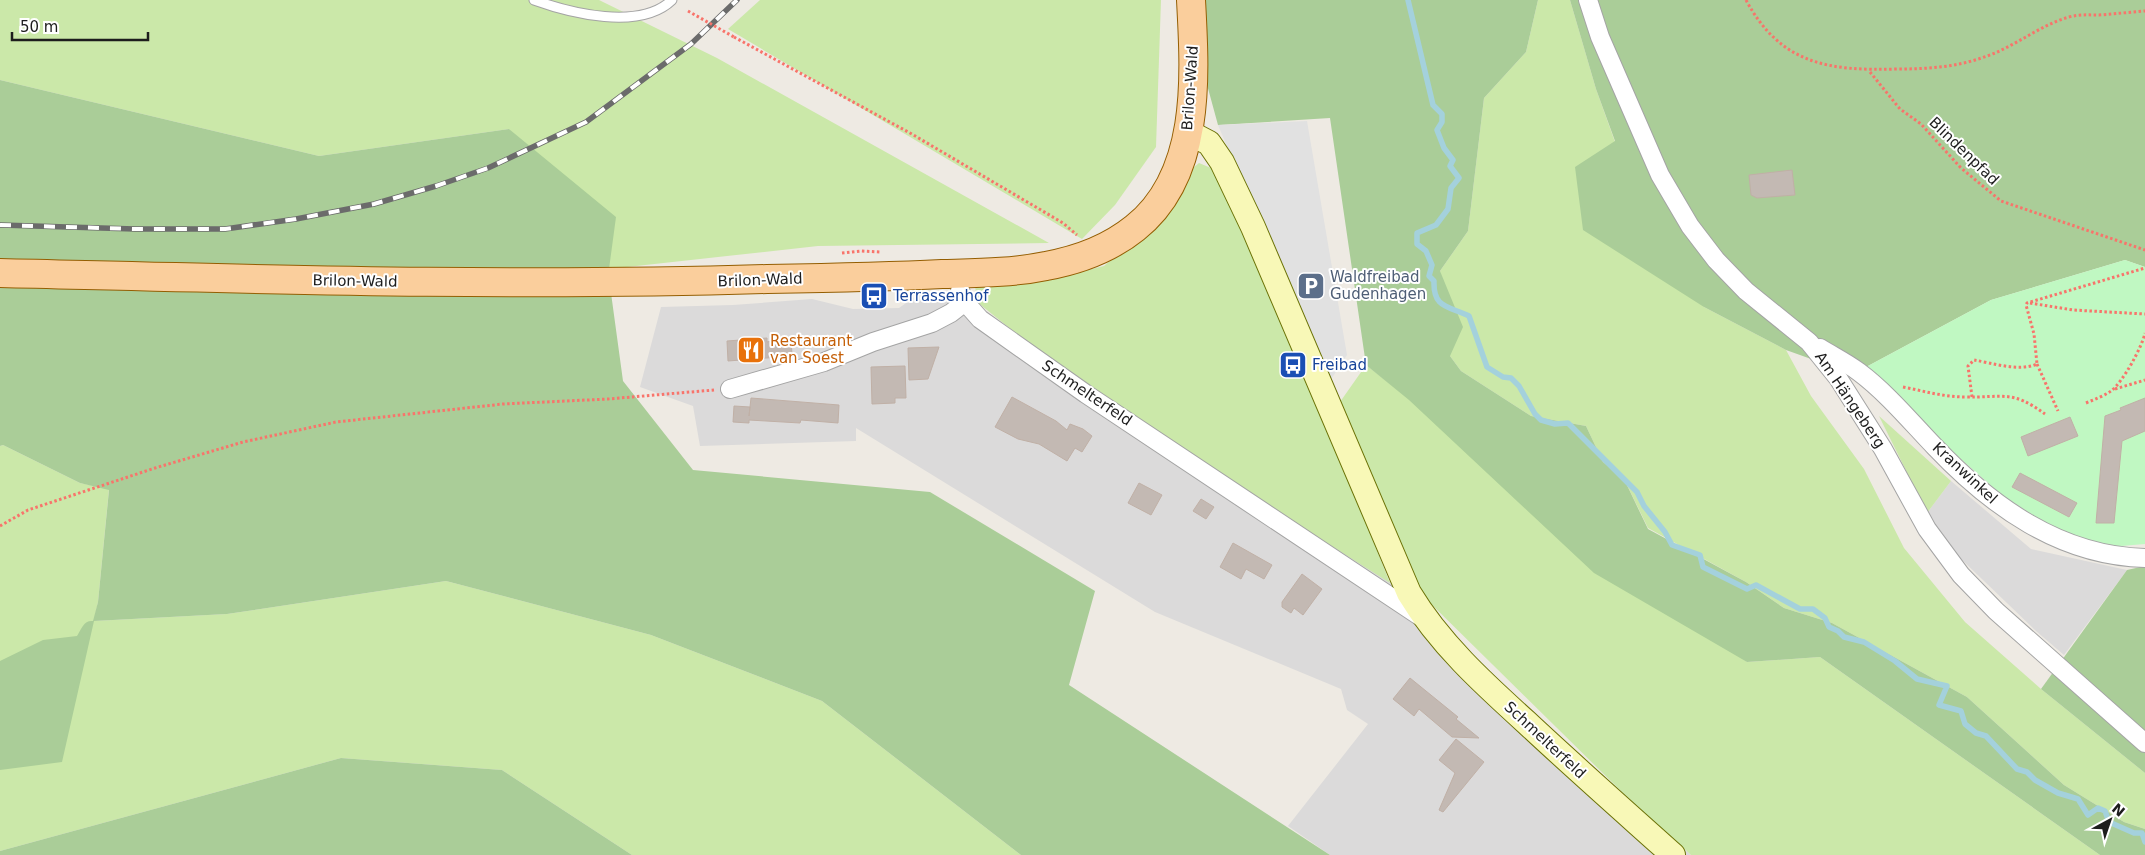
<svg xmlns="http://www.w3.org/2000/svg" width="2145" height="855" font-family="'DejaVu Sans',sans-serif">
<rect width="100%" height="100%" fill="#eeeae3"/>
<!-- residential -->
<g fill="#dbdada">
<path d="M950,293L1382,577L1432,606L1454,636L1533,713L1691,855H1330L1288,826L1368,724L1347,710L1341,689L1155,612L856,428V441L700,446L693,406L640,387L661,307L733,305L812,299L853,309L899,308L916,296Z"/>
<path d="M1951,481L2031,549L2127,570L2064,655L2036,631L1958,556L1927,513Z"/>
</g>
<!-- grass -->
<g fill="#cbe8a9">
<path d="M0,0H599L717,58L1049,243L818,246L609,269L509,129L319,156L0,80Z"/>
<path d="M760,0H1161L1156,147L1115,205L1082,239L728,29Z"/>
<path d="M1538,0H1570L1596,89L1615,142L1704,307L1786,350L1811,396L1864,469L1904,548L1965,622L2041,689L2145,773V829L2124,822L2064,785L1967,697L1832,623L1784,608L1746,582L1648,528L1624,479L1603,462L1586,426L1531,416L1461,371L1450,356L1440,271L1468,231L1484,98L1526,52Z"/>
<path d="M1199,163L1211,168L1221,177L1324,418L1390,583L1090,393L977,302L975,285L1047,280L1104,266L1161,216L1193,168Z"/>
<path d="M1366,365L1747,662L1820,657L2100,855H1691L1621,791L1424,597L1340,402Z"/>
<path d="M1879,416L1951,481L1927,513Z"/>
<path d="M3,445L80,483L109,489L98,602L94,621L227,614L446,581L651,635L822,701L1021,855H632L502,770L341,758L0,851V446Z"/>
</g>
<!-- forest -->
<g fill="#aacd98">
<path d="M1205,0H1538L1526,52L1484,98L1468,231L1440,271L1463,327L1450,356L1461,371L1531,416L1586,426L1603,462L1624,479L1648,529L1746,582L1784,608L1832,623L1967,697L2064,785L2124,822L2145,829V855H2100L1820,657L1747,662L1594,573L1409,400L1366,365L1330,118L1218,125L1206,81Z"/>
<path d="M1570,0H2145V267L2125,260L1991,300L1853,374L1786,350L1704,307L1583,230L1575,167L1615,141L1596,89Z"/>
<path d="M0,80L319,156L509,129L616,217L609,269L191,270L0,261Z"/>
<path d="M0,286L611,293L623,381L693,470L930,492L1095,591L1069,685L1330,855H1021L822,701L651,635L446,581L227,614L94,621L62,762L0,770V661L43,640L77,636C82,628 84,620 93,621L98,602L109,490L80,483L3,445L0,446Z"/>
<path d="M2145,566V773L2041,689L2127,570Z"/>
<path d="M341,758L502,770L632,855H0V851Z"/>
</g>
<!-- park -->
<path fill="#c0f8c2" d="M2125,260L2145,267V544L2109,547L2058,531L2003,496L1890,397L1853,374L1991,300Z"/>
<!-- parking -->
<path fill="#e1e1e1" d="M1307,121L1347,355L1328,384L1218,125Z"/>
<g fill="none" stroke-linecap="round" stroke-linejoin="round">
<!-- stream -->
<path stroke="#a4d1dc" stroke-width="5.5" d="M1408,0L1433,105L1442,114V122L1437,130L1444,148L1453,160L1450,166L1459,178L1451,188L1448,209L1436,225L1417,233V244L1426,251L1432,265L1429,276L1434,281C1433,309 1449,306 1469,316L1487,367L1503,377L1511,378L1519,386L1535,414L1541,420L1555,424L1568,423L1637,492L1644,506L1665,532L1672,545L1700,555L1703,567L1747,589L1756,585L1800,609H1813L1825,618L1829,627L1838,631L1844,637L1864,642L1895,661L1917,679L1947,686L1939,705L1961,711L1965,724L1976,733L1986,736L2017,769L2027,772L2035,780L2058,793L2078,799L2088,815L2098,808L2105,811L2109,822L2134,833H2142L2145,842"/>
</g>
<!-- building -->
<g fill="#c3b9b3" stroke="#c0b0a6">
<path d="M1792,170L1795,195L1757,198L1751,195L1749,175Z"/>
<path d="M791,337L792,356L728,361L727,341L767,338V342Z"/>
<path d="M939,347L928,379L909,380L908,348Z"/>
<path d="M905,366L906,398H895V403L872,404L871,367Z"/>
<path d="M1012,397L1056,421L1067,430L1070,424L1083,429L1092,436L1082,452L1075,448L1067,461L1039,444L1018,439L995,427Z"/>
<path d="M751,398L839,405L838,423L801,420L800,423L749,420V423L733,422L734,406L750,407L749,416Z"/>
<path d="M2145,398V431L2122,441L2114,523H2096L2105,416L2121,410L2120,408Z"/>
<path d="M2070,417L2078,436L2028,456L2021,437Z"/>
<path d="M2020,473L2077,503L2069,517L2012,487Z"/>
<path d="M1139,483L1162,495L1151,515L1128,503Z"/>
<path d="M1201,499L1214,507L1206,519L1193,511Z"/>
<path d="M1233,543L1272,565L1264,579L1246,569L1241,579L1220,567Z"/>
<path d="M1302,574L1322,589L1303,615L1294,608L1291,613L1282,607V602Z"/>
<path d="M1410,678L1458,717L1456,719L1479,738L1452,737L1419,709L1414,716L1393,699Z"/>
<path d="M1456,739L1484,762L1443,812L1439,810L1455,773L1439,760Z"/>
</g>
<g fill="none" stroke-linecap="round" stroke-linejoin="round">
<!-- lane casing -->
<g stroke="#a4a4a4" stroke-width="11">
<path id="lane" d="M534,0C570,13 640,31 672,0"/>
</g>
<!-- street casing -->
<g stroke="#a4a4a4" stroke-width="20">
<g id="street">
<path d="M1588,0L1600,37L1660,175L1690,226L1716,260L1746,291L1809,342L1838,378L1883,449L1927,529L1961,575L1996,611L2145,743"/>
<path d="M960,291L965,302L980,319L1086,394L1421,617"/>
<path d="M1820,348C1833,356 1847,363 1859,372C1887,393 1911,422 1935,447C1991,506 2060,556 2145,558"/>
<path d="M730,389L824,362L873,342L932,323L951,313L965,302"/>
</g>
</g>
<!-- secondary casing -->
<g stroke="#6b7206" stroke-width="26">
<path id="secondary" d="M1188,132L1209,143L1222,162L1253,227L1409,593C1439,643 1483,683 1526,722C1574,767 1624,811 1673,855"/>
</g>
<!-- primary casing -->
<g stroke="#945e02" stroke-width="30">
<path id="primary" d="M0,273C256,279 512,287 767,279C826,278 884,277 942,274C976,273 1012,273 1046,266C1079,260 1109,249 1135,228C1202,175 1195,75 1191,0"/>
</g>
<!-- path -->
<g stroke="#f8746b" stroke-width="3" stroke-dasharray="2.5 2.5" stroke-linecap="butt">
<path d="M1746,0C1781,65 1829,71 1897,69C1929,69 1958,67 1987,56C2016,46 2040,25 2069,17C2080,14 2089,15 2099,15C2115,14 2130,12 2145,11"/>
<path d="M734,37L910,133L1063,223L1077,235"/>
<path d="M1870,72L1900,109L1921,124L1961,168L2001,201L2145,250"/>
<path d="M842,253L861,251L881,252"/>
<path d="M2030,303L2073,310L2145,314"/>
<path d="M2037,364L2058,411"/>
<path d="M1903,387C1924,391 1944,397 1965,397C2002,398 2011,389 2045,414"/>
<path d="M2115,389L2145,380"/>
<path d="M1972,397L1968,366L1974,360C1992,363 2019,372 2037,364L2034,334L2026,305L2027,303L2145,268"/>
<path d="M2086,403C2095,399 2104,396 2111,391C2123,382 2142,347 2145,333"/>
<path d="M0,526L28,510L155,468L243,442L336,422L503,404L608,399L714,390"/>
</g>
<!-- lane -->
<use href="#lane" stroke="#fff" stroke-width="9"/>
<!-- street -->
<use href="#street" stroke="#fff" stroke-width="18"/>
<!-- secondary -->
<use href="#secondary" stroke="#f8f8b7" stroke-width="24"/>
<!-- primary -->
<use href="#primary" stroke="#face9c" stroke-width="28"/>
<!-- rail casing -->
<g stroke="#6b6b6b" stroke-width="5.5">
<path id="rail" d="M0,225L135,229H225L296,219L374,204L436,186L488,168L586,122L691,44L737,0"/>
</g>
<!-- rail -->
<use href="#rail" stroke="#fff" stroke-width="4" stroke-dasharray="11" stroke-linecap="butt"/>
<!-- path-bridge -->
<path stroke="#f8746b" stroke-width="3" stroke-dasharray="2.5 2.5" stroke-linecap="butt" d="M688,11L734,37"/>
</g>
<!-- icons -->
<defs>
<g id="parking-square" transform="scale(1.4375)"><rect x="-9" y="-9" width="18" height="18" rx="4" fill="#5c6f8a" stroke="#fff"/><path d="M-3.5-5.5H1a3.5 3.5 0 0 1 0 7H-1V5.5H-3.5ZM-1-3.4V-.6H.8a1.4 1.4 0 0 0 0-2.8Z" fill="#fff"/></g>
<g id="bus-square" transform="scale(1.4375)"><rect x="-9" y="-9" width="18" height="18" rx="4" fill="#1a4fb4" stroke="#fff"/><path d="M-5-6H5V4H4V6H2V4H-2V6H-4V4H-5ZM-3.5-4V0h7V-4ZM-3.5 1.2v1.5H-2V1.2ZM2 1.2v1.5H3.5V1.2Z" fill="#fff"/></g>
<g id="restaurant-square" transform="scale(1.4375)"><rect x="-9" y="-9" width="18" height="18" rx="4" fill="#e8710a" stroke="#fff"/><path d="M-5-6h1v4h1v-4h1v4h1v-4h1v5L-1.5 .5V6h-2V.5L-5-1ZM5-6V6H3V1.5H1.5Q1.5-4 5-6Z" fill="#fff"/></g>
</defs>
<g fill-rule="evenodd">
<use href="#parking-square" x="1311" y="286"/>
<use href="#bus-square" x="874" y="296"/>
<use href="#restaurant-square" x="751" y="350"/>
<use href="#bus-square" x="1293" y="365"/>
</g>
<g text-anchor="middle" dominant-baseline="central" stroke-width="4" stroke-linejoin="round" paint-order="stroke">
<!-- street labels -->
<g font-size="15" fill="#1d1d1d" stroke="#fff">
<text transform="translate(1190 88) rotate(-86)">Brilon-Wald</text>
<text transform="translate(1964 151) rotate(44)">Blindenpfad</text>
<text transform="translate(760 280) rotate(-2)">Brilon-Wald</text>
<text transform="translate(355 281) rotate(1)">Brilon-Wald</text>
<text transform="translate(1087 393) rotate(34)">Schmelterfeld</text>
<text transform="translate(1850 400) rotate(56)">Am Hängeberg</text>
<text transform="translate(1965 473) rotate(43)">Kranwinkel</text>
<text transform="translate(1545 740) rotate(43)">Schmelterfeld</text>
</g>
<!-- service labels -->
<g font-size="15" fill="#4e5e75" stroke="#fff" text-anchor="start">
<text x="1330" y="277">Waldfreibad<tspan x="1330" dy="17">Gudenhagen</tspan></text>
</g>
<!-- transit labels -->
<g font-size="15" fill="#164399" stroke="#fff" text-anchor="start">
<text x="893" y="296">Terrassenhof</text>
<text x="1312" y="365">Freibad</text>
</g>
<!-- food labels -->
<g font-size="15" fill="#c56008" stroke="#fff" text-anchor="start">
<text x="770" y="341">Restaurant<tspan x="770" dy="17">van Soest</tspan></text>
</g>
</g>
<!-- north arrow -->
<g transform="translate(2110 820) rotate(40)" stroke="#ffffff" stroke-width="4" paint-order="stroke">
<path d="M0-4L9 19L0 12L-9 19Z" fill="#1d1d1d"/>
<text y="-8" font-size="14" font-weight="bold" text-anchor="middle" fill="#1d1d1d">N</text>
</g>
<!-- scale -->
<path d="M12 32v8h136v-8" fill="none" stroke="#1d1d1d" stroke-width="2.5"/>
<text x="20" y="32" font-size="15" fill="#1d1d1d" stroke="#ffffff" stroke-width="4" paint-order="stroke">50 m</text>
</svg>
